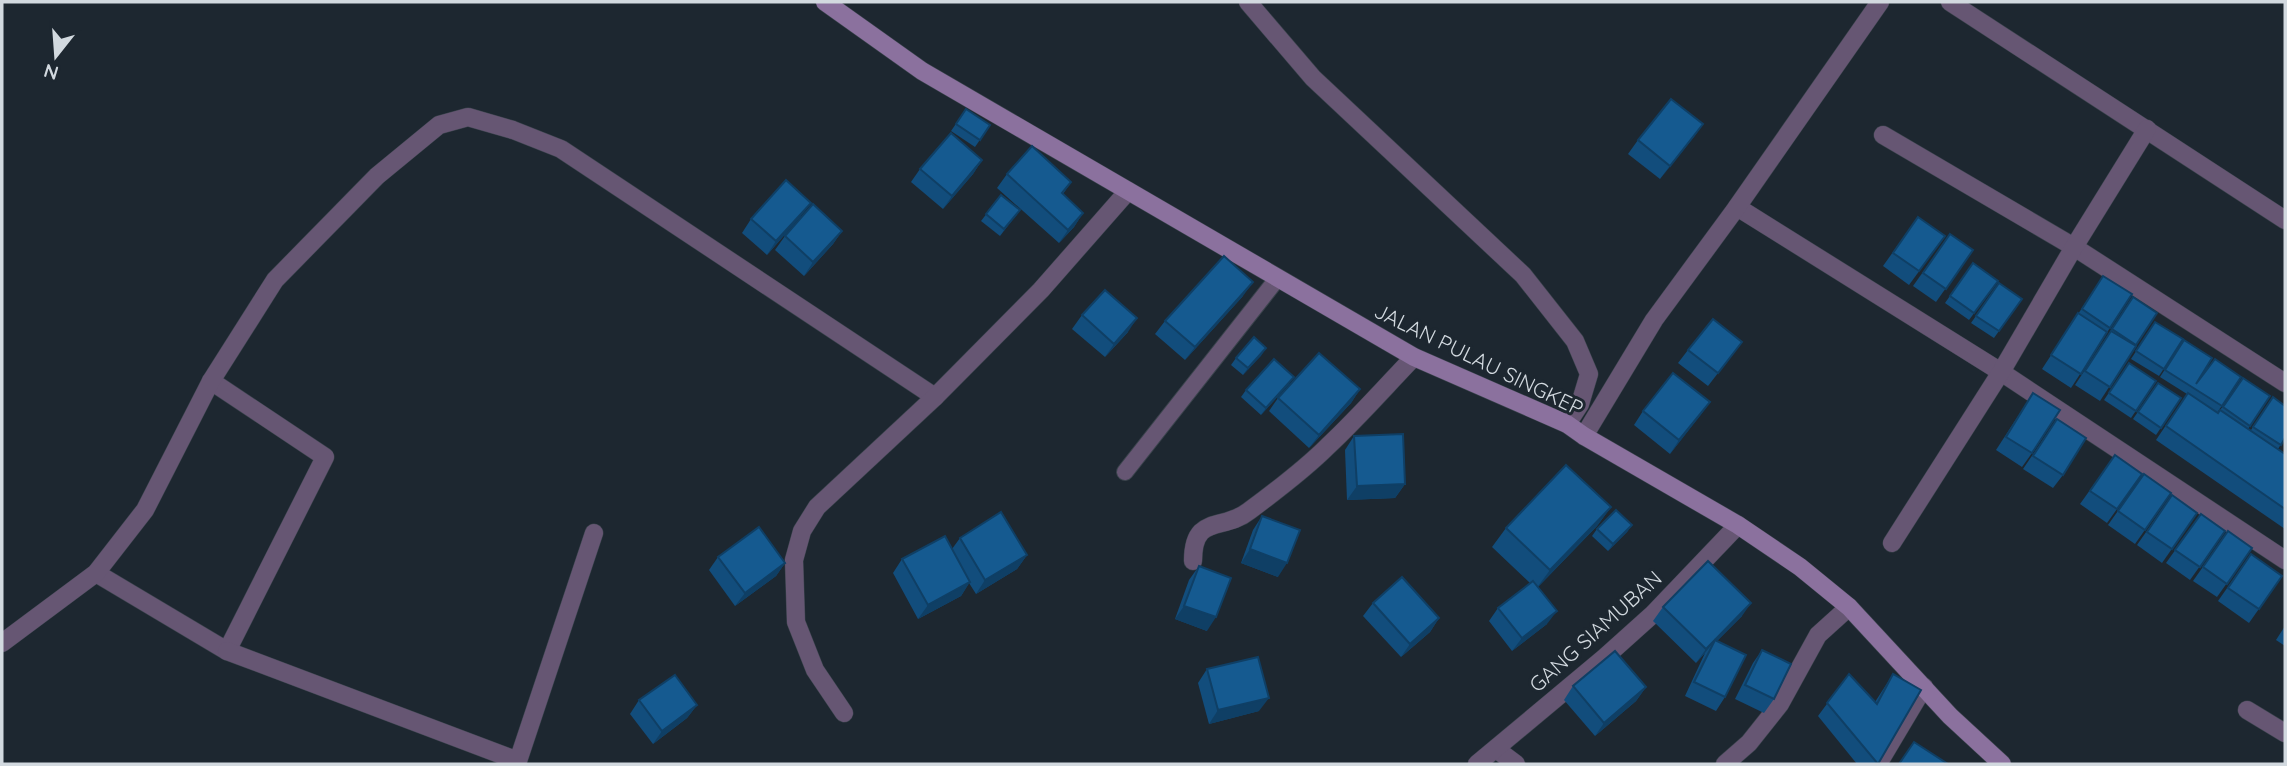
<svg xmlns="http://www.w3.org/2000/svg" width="2287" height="766" font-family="Quicksand,sans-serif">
<rect width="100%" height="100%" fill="#1d2730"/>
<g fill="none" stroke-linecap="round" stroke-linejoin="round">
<!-- lane casing -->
<g stroke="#3a434c" stroke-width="18">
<path id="lane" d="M1125,472L1277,279"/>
</g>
<!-- street casing -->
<g stroke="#3a434c" stroke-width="19">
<g id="street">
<path d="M1248,2L1313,78L1523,275L1575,341L1589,374L1580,404L1567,424"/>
<path d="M1950,2L2285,220"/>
<path d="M1883,135L2074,247L2285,383"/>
<path d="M1737,207L2001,372L2285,560"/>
<path d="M1584,436L1654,320L1737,207L1880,2"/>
<path d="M1892,543L2001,372L2074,247L2147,129"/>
<path d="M1193,561C1193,513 1223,532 1249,511C1276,491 1304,470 1328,446C1358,418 1385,387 1414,357"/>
<path d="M96,573L227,651L325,457L211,381"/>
<path d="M2,643L96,573L145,510L211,381L275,280L377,176L439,125L468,117L513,130L561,149L935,397"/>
<path d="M227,651L518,761L594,533"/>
<path d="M2247,710L2285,733"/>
<path d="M844,713L815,670L796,622L794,560L802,531L817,507L935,397L1041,290L1128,191"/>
<path d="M1496,749L1516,764"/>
<path d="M1477,764L1604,658L1653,614L1738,525"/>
<path d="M1725,764L1749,743L1780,704L1818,635L1849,607"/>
<path d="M1878,764L1924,687"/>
</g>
</g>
<!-- secondary casing -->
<g stroke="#3a434c" stroke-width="19">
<path id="secondary" d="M825,2L922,71L1414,357L1567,424L1584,436L1738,525L1800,567L1849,607L1950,716L2002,764"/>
</g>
<!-- lane -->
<use href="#lane" stroke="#665673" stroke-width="16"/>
<!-- street -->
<use href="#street" stroke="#665673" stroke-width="18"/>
<!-- secondary -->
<use href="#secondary" stroke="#8b719e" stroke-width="18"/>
</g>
<!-- wall -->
<g fill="#124d7c">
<path d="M966,109L990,125L975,147L951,131Z"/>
<path d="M1703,124L1660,179L1628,154L1638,140Z"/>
<path d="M982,160L973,174L943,209L911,182L920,169Z"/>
<path d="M1007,174L1071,182L1063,194L1083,213L1074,227L1059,243L997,188Z"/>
<path d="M1001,195L1020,210L1000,236L981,221Z"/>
<path d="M801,216L767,255L742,233L751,219Z"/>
<path d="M1918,217L1945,236L1909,285L1883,266Z"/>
<path d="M842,231L833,244L804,276L775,250L785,236Z"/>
<path d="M1950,234L1973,250L1936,302L1913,286Z"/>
<path d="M1973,263L1998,281L1969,320L1945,303Z"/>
<path d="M2103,276L2132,294L2071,388L2042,369Z"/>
<path d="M1999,283L2022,299L1994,338L1971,323Z"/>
<path d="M1243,296L1185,360L1155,334L1165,321Z"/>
<path d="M2133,297L2157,313L2100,401L2075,385Z"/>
<path d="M1082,315L1128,332L1105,357L1072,329Z"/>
<path d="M2155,322L2183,339L2159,376L2131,359Z"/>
<path d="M2184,340L2196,384L2241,377L2217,413H2218L2243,378L2270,396L2248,429L2251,430L2273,397L2285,438L2278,449L2285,454V529L2156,440L2187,394L2160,377Z"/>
<path d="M1266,348L1243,375L1231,365L1236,358Z"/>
<path d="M1688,350L1732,355L1708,386L1678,363Z"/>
<path d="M2129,363L2156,381L2131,418L2104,400Z"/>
<path d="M2158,383L2181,398L2156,435L2133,419Z"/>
<path d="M1289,384L1261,415L1241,397L1246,390Z"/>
<path d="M1360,389L1351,403L1309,448L1269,411L1278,398Z"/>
<path d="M2033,393L2032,453L2022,467L1996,450Z"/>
<path d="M1710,402L1670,454L1634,425L1643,411Z"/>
<path d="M2057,419L2063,475L2053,488L2023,469Z"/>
<path d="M1354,436L1405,484L1395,498L1347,500L1345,450Z"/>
<path d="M2115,455L2142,474L2107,523L2080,504Z"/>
<path d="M2144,474L2171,493L2135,544L2108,525Z"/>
<path d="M2172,495L2197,513L2162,563L2137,545Z"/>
<path d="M1611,507L1597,526L1538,587L1547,624L1512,651L1489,621L1498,608L1530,583L1492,547L1506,528Z"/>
<path d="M2201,514L2225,531L2190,580L2166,563Z"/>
<path d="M1262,516L1278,577L1241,563L1253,530Z"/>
<path d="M1632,525L1627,532L1608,551L1592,536L1597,529Z"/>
<path d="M2228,531L2252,548L2217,597L2193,581Z"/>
<path d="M960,538L1027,555L1017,569L976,594L969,583L961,596L918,619L893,573L902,559L952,549Z"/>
<path d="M2251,554L2282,576L2249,623L2218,601Z"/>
<path d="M718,557L785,563L776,576L735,606L709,570Z"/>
<path d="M1199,566L1207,631L1175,619L1189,580Z"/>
<path d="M1373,603L1439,618L1430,632L1401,657L1363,616Z"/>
<path d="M1663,607L1742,616L1717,641L1725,697L1716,711L1685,696L1705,653L1696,663L1653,621Z"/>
<path d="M2285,626V646L2276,640Z"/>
<path d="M1762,650L1774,699L1764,713L1735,699L1753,663Z"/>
<path d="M1207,669L1259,711L1209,724L1198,683Z"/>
<path d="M1849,674L1875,702L1893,674L1878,764H1857L1818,716Z"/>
<path d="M1573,686L1646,687L1636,701L1595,736L1564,700Z"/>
<path d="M639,700L697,705L687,718L653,744L630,714Z"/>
</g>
<!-- shaded-wall -->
<g fill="#0f3f65">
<path d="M1703,124L1694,137L1660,179L1670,166Z"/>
<path d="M982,160L973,174L943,209L952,196Z"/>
<path d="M811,203L801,216L767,255L776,241Z"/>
<path d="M1083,213L1074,227L1059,243L1068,230Z"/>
<path d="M842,231L833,244L804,276L813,262Z"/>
<path d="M1253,282L1243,296L1185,360L1195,347Z"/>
<path d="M1137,318L1128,332L1105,357L1114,344Z"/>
<path d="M1266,348L1261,356L1243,375L1248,368Z"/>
<path d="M1294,377L1289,384L1261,415L1266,408Z"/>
<path d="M1360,389L1351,403L1309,448L1319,435Z"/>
<path d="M1710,402L1700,416L1670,454L1679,440Z"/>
<path d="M1405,484L1395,498L1347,500L1357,486Z"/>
<path d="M1611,507L1597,526L1536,589L1550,570Z"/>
<path d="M1632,525L1627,532L1608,551L1613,544Z"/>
<path d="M1250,549L1287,563L1278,577L1241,563Z"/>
<path d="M1027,555L1017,569L976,594L985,580Z"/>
<path d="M785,563L776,576L735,606L745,593Z"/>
<path d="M970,582L961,596L918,619L928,605Z"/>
<path d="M1751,603L1742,616L1711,647L1715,640L1705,653L1696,663L1706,649Z"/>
<path d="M1184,606L1216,617L1207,631L1175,619Z"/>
<path d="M1557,611L1547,624L1512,651L1522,638Z"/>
<path d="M1439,618L1430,632L1401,657L1410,644Z"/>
<path d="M1646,687L1636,701L1595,736L1604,723Z"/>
<path d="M1269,698L1259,711L1209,724L1218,710Z"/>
<path d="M697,705L687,718L653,744L662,731Z"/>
</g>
<!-- building -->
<g fill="#155a90" stroke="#0f3f65" stroke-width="2">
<path d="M1671,99L1703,124L1670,166L1638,140Z"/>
<path d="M966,109L990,125L980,140L956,124Z"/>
<path d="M951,133L982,160L952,196L920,169Z"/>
<path d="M1032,146L1071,182L1062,193L1083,213L1068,230L1007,174Z"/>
<path d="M786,180L811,203L776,241L751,219Z"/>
<path d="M1001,195L1020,210L1004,229L986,214Z"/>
<path d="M813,204L842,231L813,262L785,236Z"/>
<path d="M1918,217L1945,236L1919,271L1893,253Z"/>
<path d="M1950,234L1973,250L1946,289L1923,273Z"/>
<path d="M1224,256L1253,282L1195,347L1165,321Z"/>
<path d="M1973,263L1998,281L1974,313L1950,296Z"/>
<path d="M2103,276L2132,294L2110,328L2082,309Z"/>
<path d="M1999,283L2022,299L1999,331L1976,316Z"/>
<path d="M1105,290L1137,318L1114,344L1082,315Z"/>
<path d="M2133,297L2157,313L2136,345L2112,329Z"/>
<path d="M2078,313L2107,332L2081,374L2051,355Z"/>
<path d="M1713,319L1742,342L1718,373L1688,350Z"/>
<path d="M2155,322L2183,339L2164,369L2136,351Z"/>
<path d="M2111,331L2136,346L2110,387L2085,371Z"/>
<path d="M1254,337L1266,348L1248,368L1236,358Z"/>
<path d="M2184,340L2212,358L2196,384L2215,359L2241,377L2222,406L2165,370Z"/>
<path d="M1319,353L1360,389L1319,435L1278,398Z"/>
<path d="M1274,359L1294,377L1266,408L1246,390Z"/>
<path d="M2129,363L2156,381L2136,411L2109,393Z"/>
<path d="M1673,373L1710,402L1679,440L1643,411Z"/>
<path d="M2243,378L2270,396L2250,426L2223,407Z"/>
<path d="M2158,383L2181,398L2161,428L2138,412Z"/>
<path d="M2033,393L2060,410L2032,453L2006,437Z"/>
<path d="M2188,393L2218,413L2220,410L2285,454V509L2166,426Z"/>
<path d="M2273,397L2285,406V438L2281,445L2253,427Z"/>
<path d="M2057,419L2086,438L2063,475L2033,456Z"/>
<path d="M1403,434L1405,484L1357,486L1354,436Z"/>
<path d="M2115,455L2142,474L2117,509L2090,491Z"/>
<path d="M1566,465L1611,507L1550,570L1506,528Z"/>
<path d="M2144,474L2171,493L2145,530L2118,511Z"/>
<path d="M2172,495L2197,513L2172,549L2147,532Z"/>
<path d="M1616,510L1632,525L1613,544L1597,529Z"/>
<path d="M1001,512L1027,555L985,580L960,538Z"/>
<path d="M2201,514L2225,531L2200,567L2175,550Z"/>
<path d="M1262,516L1300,530L1287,563L1250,549Z"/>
<path d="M759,527L785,563L745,593L718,557Z"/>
<path d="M2228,531L2252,548L2227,584L2203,567Z"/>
<path d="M945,536L970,582L928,605L902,559Z"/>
<path d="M2251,554L2282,576L2259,609L2228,588Z"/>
<path d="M1708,561L1751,603L1706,649L1663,607Z"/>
<path d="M1199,566L1231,578L1216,617L1184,606Z"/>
<path d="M1402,577L1439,618L1410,644L1373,603Z"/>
<path d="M1533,581L1557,611L1522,638L1498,608Z"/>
<path d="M1715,640L1746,655L1725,697L1694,682Z"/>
<path d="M1762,650L1791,664L1774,699L1745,685Z"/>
<path d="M1615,651L1646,687L1604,723L1573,686Z"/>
<path d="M1258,657L1269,698L1218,710L1207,669Z"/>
<path d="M1849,674L1877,704L1893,674L1921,690L1878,764L1827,703Z"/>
<path d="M675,675L697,705L662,731L639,700Z"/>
<path d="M1914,742L1948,764H1899Z"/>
</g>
<g text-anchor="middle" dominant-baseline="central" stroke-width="6" stroke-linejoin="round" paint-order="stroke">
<!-- street labels -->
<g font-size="21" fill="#d2d9df" stroke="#1d2730">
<text transform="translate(1479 359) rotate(26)">JALAN PULAU SINGKEP</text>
<text transform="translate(1595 631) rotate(-42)">GANG SIAMUBAN</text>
</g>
</g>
<!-- border -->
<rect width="2287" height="766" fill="none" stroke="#d2d9df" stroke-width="7"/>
<!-- north arrow -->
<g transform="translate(56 56) rotate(197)" stroke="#1d2730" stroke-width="5" paint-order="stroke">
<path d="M0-5L12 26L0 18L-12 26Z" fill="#d2d9df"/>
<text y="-10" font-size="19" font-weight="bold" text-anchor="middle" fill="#d2d9df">N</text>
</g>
</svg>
